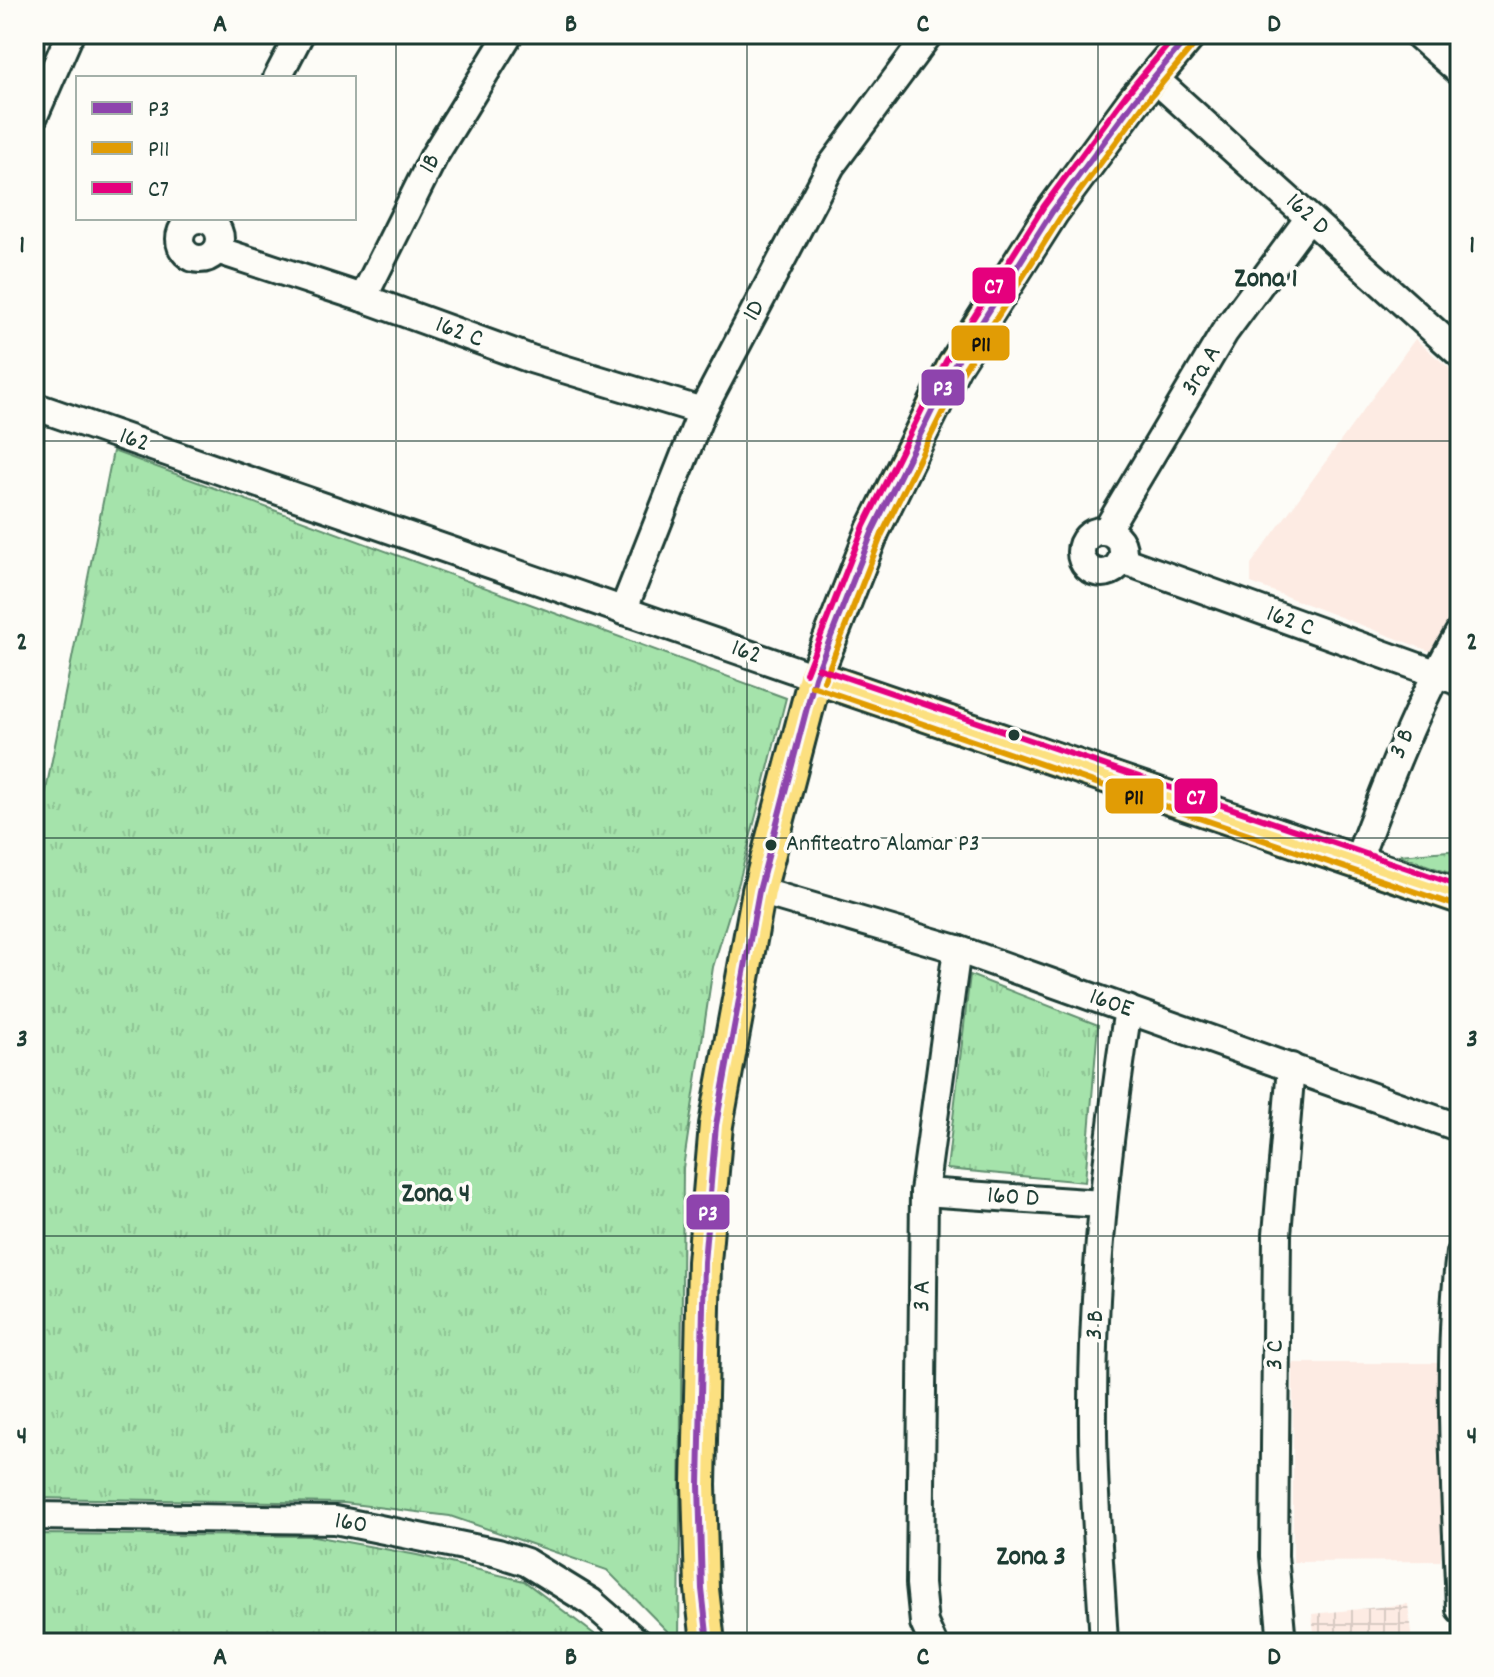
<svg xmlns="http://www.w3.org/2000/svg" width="1494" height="1677" font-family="Dekko,sans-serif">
<defs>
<pattern id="industrial-grid" width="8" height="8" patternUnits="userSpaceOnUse" patternTransform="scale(2)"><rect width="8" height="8" fill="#fdebe3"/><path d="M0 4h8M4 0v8" fill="none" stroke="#d8cac3"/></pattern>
<pattern id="grass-tufts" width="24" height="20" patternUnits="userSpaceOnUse" patternTransform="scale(2)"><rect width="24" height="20" fill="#a5e3ab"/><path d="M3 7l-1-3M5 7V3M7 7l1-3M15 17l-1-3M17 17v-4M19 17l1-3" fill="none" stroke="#8ec494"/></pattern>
</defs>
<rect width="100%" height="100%" fill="#fdfcf7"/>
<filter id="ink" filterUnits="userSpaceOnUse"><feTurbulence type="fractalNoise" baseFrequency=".0125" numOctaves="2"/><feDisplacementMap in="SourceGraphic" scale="16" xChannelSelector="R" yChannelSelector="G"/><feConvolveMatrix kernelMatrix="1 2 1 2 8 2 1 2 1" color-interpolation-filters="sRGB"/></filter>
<g filter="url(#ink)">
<!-- built -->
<g fill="#fdebe3">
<path d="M1415,339L1460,377V608L1432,652L1251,583V564Z"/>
<path d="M1293,1363H1441V1561L1293,1562Z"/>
</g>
<!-- industrial -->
<path fill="url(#industrial-grid)" d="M1408,1604L1412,1643H1315L1312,1614Z"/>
<!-- grass -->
<g fill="url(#grass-tufts)" stroke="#629070" stroke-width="2">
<path d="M113,451L786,698L739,882L713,967L683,1168L679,1643L607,1570L450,1516L344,1503L34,1498V851Z"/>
<path d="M1460,850V877L1398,855Z"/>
<path d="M970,975L1098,1025L1085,1182L947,1169Z"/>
<path d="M37,1534L314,1536L417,1555L524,1581L606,1643H42Z"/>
</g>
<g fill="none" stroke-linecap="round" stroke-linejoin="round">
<!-- minor casing -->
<g stroke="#1f3d34" stroke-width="32">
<g id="minor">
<path d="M1417,34L1460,72"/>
<path d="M1153,77L1460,354"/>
<path d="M277,78L300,34"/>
<path d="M34,116L70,34"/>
<circle cx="200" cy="239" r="20"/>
<path d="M217,250L363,298L531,359L702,411"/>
<path d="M363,298L434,156L509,34"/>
<path d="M34,406L815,677"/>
<path d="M1106,531L1224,333L1309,218"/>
<circle cx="1102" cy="552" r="21"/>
<path d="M1122,560L1460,682"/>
<path d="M623,611L702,411L831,166L929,34"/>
<path d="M1357,862C1387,783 1417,704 1460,631"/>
<path d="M759,891L957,949L1460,1128"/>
<path d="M924,1192L1102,1204"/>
<path d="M1460,1253C1446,1371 1456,1491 1460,1609"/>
<path d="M34,1516L335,1520L498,1553L526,1562L591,1602L638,1643"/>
<path d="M933,1643L924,1623L920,1584L924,1192L957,949"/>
<path d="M1104,1643C1100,1564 1092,1484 1093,1405C1093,1272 1108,1140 1128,1009"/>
<path d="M1282,1643L1274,1556L1277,1234L1291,1067"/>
</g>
</g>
<!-- major casing -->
<g stroke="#1f3d34" stroke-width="38">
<g id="major">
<path d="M815,677L1460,897"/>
<path d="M708,1643L702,1589L699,1485L704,1262L716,1125L759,891L815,677L873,530L954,366L1052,212L1134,101L1190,34"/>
</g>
</g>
<!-- minor -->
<use href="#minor" stroke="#fdfcf7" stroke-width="26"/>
<!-- major -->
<use href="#major" stroke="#fce080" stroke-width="32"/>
<!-- bus-1 casing -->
<g stroke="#fdfcf7" stroke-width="12">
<path id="bus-1" d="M708,1643L702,1589L699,1485L704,1262L716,1125L759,891L815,677L873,530L954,366L1052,212L1134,101L1190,34"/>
</g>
<!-- bus-2 casing -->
<g stroke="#fdfcf7" stroke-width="12">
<g id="bus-2">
<path d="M824,681L882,534L963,371L1060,218L1142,107L1198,40"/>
<path d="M812,686L1457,906"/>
</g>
</g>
<!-- bus-3 casing -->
<g stroke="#fdfcf7" stroke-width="12">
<g id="bus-3">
<path d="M818,668L1460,886"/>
<path d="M806,673L864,526L946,361L1044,206L1126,95L1177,34"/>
</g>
</g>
<!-- bus-1 -->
<use href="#bus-1" stroke="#8e44ad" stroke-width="6"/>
<!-- bus-2 -->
<use href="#bus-2" stroke="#e19c05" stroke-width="6"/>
<!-- bus-3 -->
<use href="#bus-3" stroke="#e5007d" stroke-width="6"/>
</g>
</g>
<!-- grid -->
<path fill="none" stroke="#1f3d34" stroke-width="2" stroke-opacity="0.55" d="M396,34V1643M747,34V1643M1098,34V1643M34,441H1460M34,838H1460M34,1236H1460"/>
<!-- markers -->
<g fill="#1f3d34" stroke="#fdfcf7" stroke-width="3">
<circle cx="1014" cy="735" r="7"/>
<circle cx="771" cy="845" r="7"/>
</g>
<g text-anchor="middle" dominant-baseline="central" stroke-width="7" stroke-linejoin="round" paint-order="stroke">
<!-- bus labels -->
<g font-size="24" fill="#1f3d34" stroke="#fdfcf7" text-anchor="start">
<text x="786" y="845">Anfiteatro Alamar P3</text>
</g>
<!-- street labels -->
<g font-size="26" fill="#1f3d34" stroke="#fdfcf7">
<text transform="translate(431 164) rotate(-62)">1B</text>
<text transform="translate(1307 215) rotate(42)">162 D</text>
<text transform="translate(755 311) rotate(-62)">1D</text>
<text transform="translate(459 333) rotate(20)">162 C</text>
<text transform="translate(1202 371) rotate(-59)">3ra A</text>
<text transform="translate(134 441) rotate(19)">162</text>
<text transform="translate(1290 622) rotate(20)">162 C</text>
<text transform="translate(746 653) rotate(19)">162</text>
<text transform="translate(1403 744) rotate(-66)">3 B</text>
<text transform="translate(1111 1004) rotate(19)">160E</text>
<text transform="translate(1013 1198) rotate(4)">160 D</text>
<text transform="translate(923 1296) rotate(-89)">3 A</text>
<text transform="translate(1096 1325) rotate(-87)">3 B</text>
<text transform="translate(1276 1355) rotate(-89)">3 C</text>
<text transform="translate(351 1524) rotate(9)">160</text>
</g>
<!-- neighbourhood labels -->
<g font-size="28" font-weight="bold" fill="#1f3d34" stroke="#fdfcf7">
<text x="1266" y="281">Zona 1</text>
<text x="436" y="1196">Zona 4</text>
<text x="1031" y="1559">Zona 3</text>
</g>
</g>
<g stroke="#fdfcf7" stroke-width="3">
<rect x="971" y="266" width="46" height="39" rx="8" fill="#e5007d"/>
<rect x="950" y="324" width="61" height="38" rx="8" fill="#e19c05"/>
<rect x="920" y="368" width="46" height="39" rx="8" fill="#8e44ad"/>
<rect x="1104" y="777" width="61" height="38" rx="8" fill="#e19c05"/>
<rect x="1173" y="777" width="46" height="38" rx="8" fill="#e5007d"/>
<rect x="685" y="1193" width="46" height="38" rx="8" fill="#8e44ad"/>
</g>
<g font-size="22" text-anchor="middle" font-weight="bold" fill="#fff">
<text x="994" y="293">C7</text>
<text x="943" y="395">P3</text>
<text x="1196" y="804">C7</text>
<text x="708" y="1220">P3</text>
</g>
<g font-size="22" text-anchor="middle" font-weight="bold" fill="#111">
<text x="981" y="351">P11</text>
<text x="1134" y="804">P11</text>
</g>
<!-- margin -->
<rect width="1494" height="1677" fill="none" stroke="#fdfcf7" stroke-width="88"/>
<!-- legend -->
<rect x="76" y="76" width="280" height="144" fill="#fdfcf7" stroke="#a4b0a9" stroke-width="2"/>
<rect x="92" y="102" width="40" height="12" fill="#8e44ad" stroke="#a4b0a9" stroke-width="2"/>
<text x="148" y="116" font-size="24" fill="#1f3d34">P3</text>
<rect x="92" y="142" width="40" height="12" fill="#e19c05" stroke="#a4b0a9" stroke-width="2"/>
<text x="148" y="156" font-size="24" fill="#1f3d34">P11</text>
<rect x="92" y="182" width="40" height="12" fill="#e5007d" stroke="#a4b0a9" stroke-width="2"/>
<text x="148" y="196" font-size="24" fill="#1f3d34">C7</text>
<rect x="44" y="44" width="1406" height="1589" fill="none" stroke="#1f3d34" stroke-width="3"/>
<g font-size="26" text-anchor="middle" font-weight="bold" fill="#1f3d34">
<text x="220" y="31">A</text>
<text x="571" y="31">B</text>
<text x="923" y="31">C</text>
<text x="1274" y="31">D</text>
<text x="22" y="252">1</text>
<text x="1472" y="252">1</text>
<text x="22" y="649">2</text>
<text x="1472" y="649">2</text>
<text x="22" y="1046">3</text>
<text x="1472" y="1046">3</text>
<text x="22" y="1443">4</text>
<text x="1472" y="1443">4</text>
<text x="220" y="1664">A</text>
<text x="571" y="1664">B</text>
<text x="923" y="1664">C</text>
<text x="1274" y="1664">D</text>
</g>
</svg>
